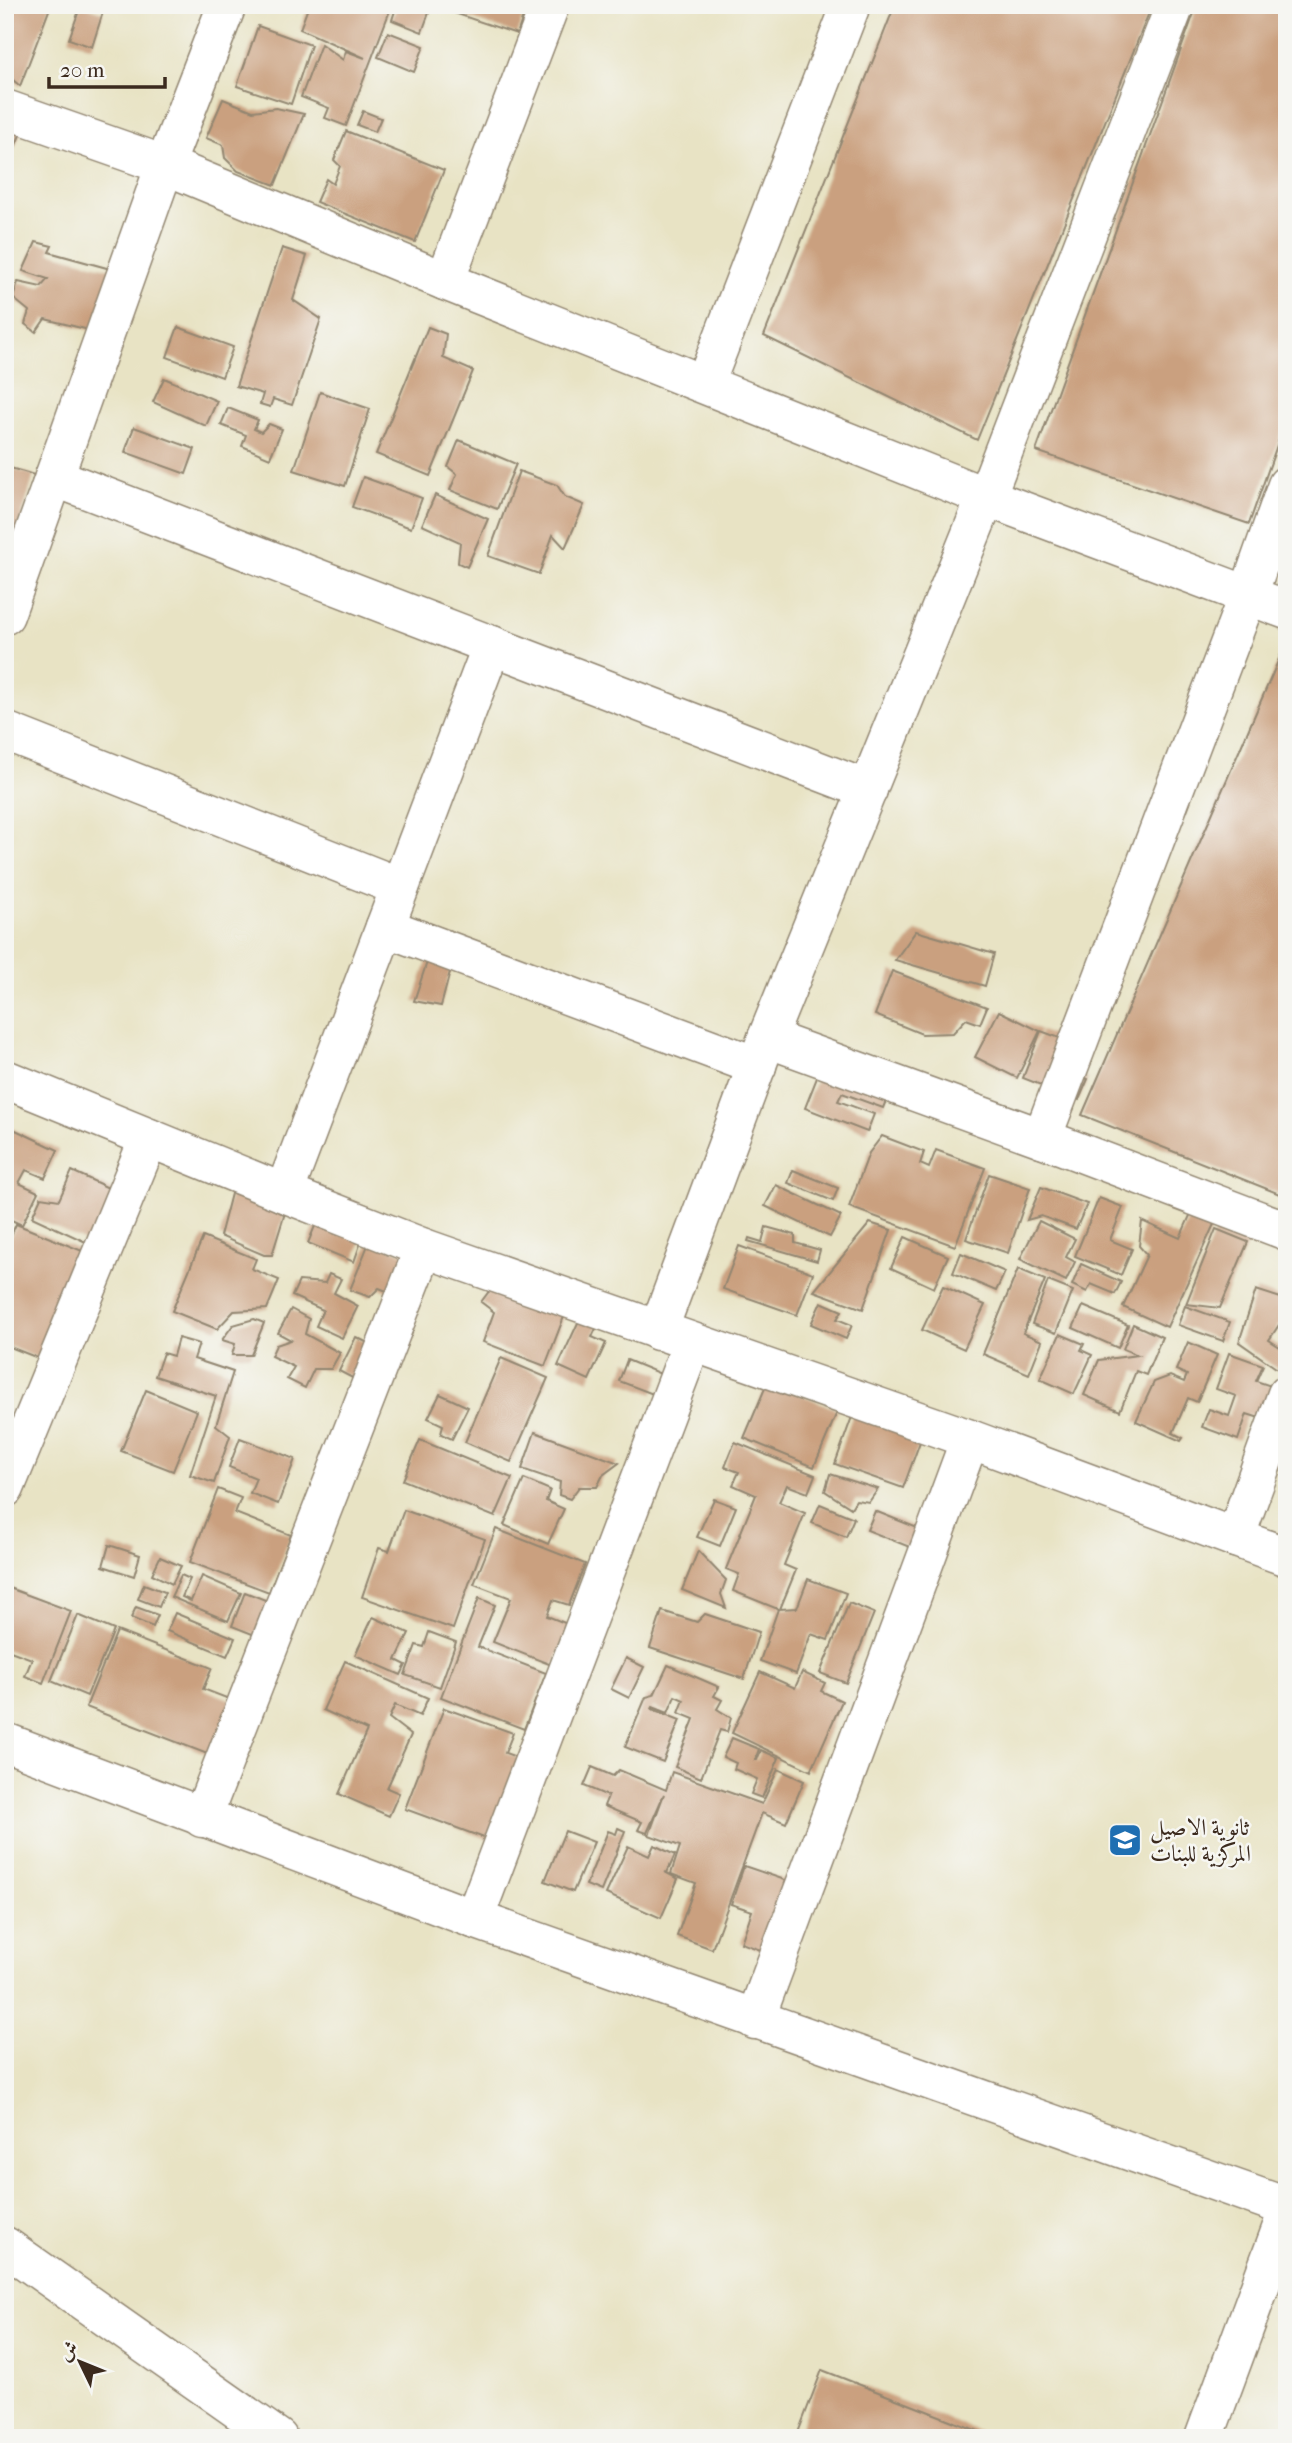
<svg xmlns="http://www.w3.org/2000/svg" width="1292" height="2443" font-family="'IM FELL French Canon',Amiri,serif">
<rect width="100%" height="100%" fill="#f6f6f2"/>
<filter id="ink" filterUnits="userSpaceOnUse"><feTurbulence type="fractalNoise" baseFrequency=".0143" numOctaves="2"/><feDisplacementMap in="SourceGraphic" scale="14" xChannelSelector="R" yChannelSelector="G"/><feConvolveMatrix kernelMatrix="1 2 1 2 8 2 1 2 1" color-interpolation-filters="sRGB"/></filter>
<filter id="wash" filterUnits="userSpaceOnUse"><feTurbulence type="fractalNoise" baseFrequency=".00686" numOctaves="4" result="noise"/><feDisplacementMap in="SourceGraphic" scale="28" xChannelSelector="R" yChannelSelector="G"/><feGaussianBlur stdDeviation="1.57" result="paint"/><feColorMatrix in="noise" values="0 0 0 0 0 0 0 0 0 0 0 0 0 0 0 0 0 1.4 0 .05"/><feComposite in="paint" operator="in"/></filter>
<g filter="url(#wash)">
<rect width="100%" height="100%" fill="#e8e3c4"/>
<g id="blocks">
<!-- building -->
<g fill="#caa07f">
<path d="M5,5H51L20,86L5,73Z"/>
<path d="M81,5L103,12L92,47L69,39Z"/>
<path d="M309,5H392L346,126L325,118L329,108L301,97L321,44L343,60L346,51L365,58L300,29Z"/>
<path d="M397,5H426L431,7L422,32L392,20Z"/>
<path d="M454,5H527L517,34L451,12Z"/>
<path d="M895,5H1152L977,440L764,336Z"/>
<path d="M1197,5H1287V417L1249,524L1036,451Z"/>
<path d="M258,26L311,45L291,104L237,86Z"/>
<path d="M388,32L424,46L414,72L378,57Z"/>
<path d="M223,99L253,111L276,108L304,114L275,185L238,171L225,158L223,145L206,138Z"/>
<path d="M363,111L381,118L375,132L357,125Z"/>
<path d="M5,124L22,130L5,171Z"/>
<path d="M346,131L444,170L415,242L316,202L326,179L333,184L340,166L334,160Z"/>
<path d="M36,242L52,246L49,252L114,270L97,332L45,319L36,332L25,324L29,311L13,298L18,282L41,287L48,279L23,271Z"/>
<path d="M282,248L307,256L293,300L321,319L292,405L273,399L270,407L260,404L263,394L236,386Z"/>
<path d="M178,327L233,347L222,377L167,357Z"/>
<path d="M428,327L446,334L443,358L473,371L430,476L376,454Z"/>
<path d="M164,378L217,401L206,426L153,402Z"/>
<path d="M320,392L370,409L345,486L294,470Z"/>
<path d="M228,408L258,420L254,429L261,432L269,424L282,429L270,458L242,446L246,435L221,425Z"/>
<path d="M134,427L195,449L186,474L125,452Z"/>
<path d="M459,440L516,464L497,509L450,490L457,474L448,467Z"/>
<path d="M7,467L34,475L14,543L5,540Z"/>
<path d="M519,471L557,485L565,497L584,505L565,548L553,535L539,574L488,556Z"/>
<path d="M363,477L422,498L411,528L352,507Z"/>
<path d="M435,495L488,519L467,567L458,563L460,542L422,525Z"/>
<path d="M1282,652L1287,653V1197L1082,1115Z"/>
<path d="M916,931L994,954L985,986L895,960Z"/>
<path d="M429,956L451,968L441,1006L414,1001Z"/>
<path d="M892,971L987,1007L980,1024L966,1019L953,1033L922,1034L875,1015Z"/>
<path d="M999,1011L1040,1031L1017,1078L975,1057Z"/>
<path d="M1041,1031L1068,1041L1058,1067L1088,1079L1079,1100L1023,1078Z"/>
<path d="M822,1065L890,1091L883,1108L842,1093L838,1101L874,1114L867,1132L805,1108Z"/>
<path d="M5,1125L58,1150L45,1178L26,1170L19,1183L38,1192L22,1225L5,1217Z"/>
<path d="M882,1136L924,1152L920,1164L929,1168L936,1150L985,1168L955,1246L849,1207L869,1153Z"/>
<path d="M793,1170L838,1188L833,1201L788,1183Z"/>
<path d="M72,1171L117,1192L92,1245L32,1217L41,1197L59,1200Z"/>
<path d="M989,1174L1030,1188L1008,1253L966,1239Z"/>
<path d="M776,1185L841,1216L830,1237L765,1206Z"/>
<path d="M233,1186L287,1206L272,1255H264L220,1236Z"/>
<path d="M1041,1187L1087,1204L1076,1229L1041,1216L1027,1220Z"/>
<path d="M1099,1198L1123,1207L1110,1240L1132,1249L1121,1275L1075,1256Z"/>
<path d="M1192,1211L1215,1222L1167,1327L1123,1307L1147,1255L1139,1246L1142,1221L1180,1238Z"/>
<path d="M317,1221L362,1239L354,1262L308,1243Z"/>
<path d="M1039,1221L1075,1239L1066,1257L1075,1262L1066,1281L1020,1259Z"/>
<path d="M870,1223L891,1230L863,1309L814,1291Z"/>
<path d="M16,1224L97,1257L53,1364L5,1345V1249Z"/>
<path d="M766,1227L795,1235V1243L820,1250L817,1261L748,1241L749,1238L762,1242Z"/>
<path d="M1216,1229L1248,1242L1220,1308L1186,1304Z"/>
<path d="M203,1237L256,1259L252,1269L279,1280L267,1309L234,1311L217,1329L172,1311Z"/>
<path d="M905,1237L948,1256L934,1288L891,1268Z"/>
<path d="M370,1240L412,1257L397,1295L379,1288L370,1297L350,1290Z"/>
<path d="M739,1246L813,1273L797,1315L723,1289Z"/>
<path d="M961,1253L1005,1272L996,1291L953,1273Z"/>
<path d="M1081,1264L1121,1282L1115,1294L1091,1284L1087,1292L1072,1285Z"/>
<path d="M1018,1269L1045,1280L1023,1333L1042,1341L1029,1374L983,1354Z"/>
<path d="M329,1274L341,1279L334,1293L358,1306L342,1338L316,1326L323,1310L292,1296L299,1281L325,1283Z"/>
<path d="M1048,1281L1073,1291L1056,1333L1032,1324Z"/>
<path d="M493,1286L565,1314L545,1366L483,1342L494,1312L481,1302Z"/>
<path d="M943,1286L985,1305L964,1349L922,1330Z"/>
<path d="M1256,1290L1287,1300V1327L1279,1325L1269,1340L1286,1351V1375L1239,1342Z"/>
<path d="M821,1302L842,1311L837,1319L852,1325L846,1339L811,1324Z"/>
<path d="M1083,1306L1128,1325L1118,1348L1073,1328Z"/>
<path d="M1185,1306L1230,1322L1223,1341L1178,1325Z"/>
<path d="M291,1309L309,1319L305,1334L340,1353L331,1369H314L305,1388L287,1379L294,1367L271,1356L276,1345L291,1340L278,1333Z"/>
<path d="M582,1314L599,1322L592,1337L606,1343L589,1380L558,1366Z"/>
<path d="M254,1319L264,1323L251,1355H232L235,1344L222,1340L233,1325Z"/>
<path d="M1133,1324L1162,1337L1146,1375L1136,1371L1120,1411L1084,1395L1099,1360L1138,1355L1123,1349Z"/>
<path d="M1060,1334L1084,1344L1081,1350L1092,1355L1074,1394L1040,1379Z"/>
<path d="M356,1337L378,1348L360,1382L339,1371Z"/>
<path d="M178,1338L199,1344L194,1359L233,1372L216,1425L230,1436L214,1483L190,1475L216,1396L155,1376L163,1353L173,1356Z"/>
<path d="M1188,1342L1217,1355L1197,1402L1188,1398L1173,1433L1183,1438L1181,1441L1136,1421L1154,1382L1170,1376L1184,1382L1187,1375L1176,1370Z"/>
<path d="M1229,1353L1263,1365L1256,1381L1280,1389L1269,1421L1247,1414L1238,1440L1202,1427L1209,1409L1229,1416L1236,1396L1216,1389Z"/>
<path d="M501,1358L548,1378L511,1462L465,1442Z"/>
<path d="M627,1360L661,1374L653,1394L619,1381Z"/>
<path d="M768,1381L838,1410L814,1467L744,1438Z"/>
<path d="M146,1390L197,1411L173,1471L121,1451Z"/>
<path d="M440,1394L468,1407L452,1439L441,1434L443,1425L428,1418Z"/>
<path d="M857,1403L925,1428L903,1488L835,1464Z"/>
<path d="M535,1432L619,1463L603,1475L597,1487H579L570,1499L559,1495L560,1482L522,1469Z"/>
<path d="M240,1438L295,1459L278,1504L250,1493L256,1478L229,1467Z"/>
<path d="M420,1440L512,1478L495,1517L403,1480Z"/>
<path d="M735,1442L815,1475L808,1493L787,1485L779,1502L805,1513L784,1565L796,1570L780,1609L797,1608L808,1579L846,1593L828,1640L811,1634L796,1674L760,1661L778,1609L733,1591L739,1574L726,1569L756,1495L733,1485L739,1472L725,1467Z"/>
<path d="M830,1474L878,1489L869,1502L856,1500L851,1508L825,1491Z"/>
<path d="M524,1479L550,1490L546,1501L564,1509L548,1544L504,1525Z"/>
<path d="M218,1489L241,1498L235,1513L291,1535L269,1592L190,1562Z"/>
<path d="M714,1499L736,1507L720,1546L697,1537Z"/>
<path d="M820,1504L854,1518L846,1537L812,1523Z"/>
<path d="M404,1510L485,1539L453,1629L362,1597L379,1548L389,1551Z"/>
<path d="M875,1511L920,1529L912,1548L867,1530Z"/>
<path d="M496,1529L585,1564L569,1605L553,1600L547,1616L570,1625L554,1666L493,1642L511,1598L474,1584Z"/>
<path d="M109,1545L140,1555L134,1576L103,1566Z"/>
<path d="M698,1551L726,1580L721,1594L726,1608L682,1590Z"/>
<path d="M160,1557L181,1566L172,1584L152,1574Z"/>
<path d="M181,1575L190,1579L182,1597L191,1601L202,1576L241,1593L228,1621L171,1597Z"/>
<path d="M144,1584L165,1592L159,1607L138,1599Z"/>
<path d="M9,1588L71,1611L43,1683L25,1676L32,1659L5,1649V1598Z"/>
<path d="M245,1592L283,1607L270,1641L232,1626Z"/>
<path d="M479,1598L495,1605L478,1647L546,1673L524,1729L441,1697Z"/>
<path d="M849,1603L874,1613L846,1683L820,1673Z"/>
<path d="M136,1607L158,1615L153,1627L131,1618Z"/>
<path d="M662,1611L697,1622L705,1614L759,1632L744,1679L650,1648Z"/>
<path d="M175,1613L235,1638L227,1656L167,1631Z"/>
<path d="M78,1615L114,1630L87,1696L51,1681Z"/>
<path d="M373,1617L409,1633L396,1660L406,1665L401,1675L355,1655Z"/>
<path d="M117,1631L212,1668L203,1689L237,1702L215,1757L86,1707Z"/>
<path d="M429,1632L456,1642L440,1687L405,1675L416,1645L424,1647Z"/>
<path d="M626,1658L644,1667L629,1698L611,1689Z"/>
<path d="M345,1661L428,1698L420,1716L395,1705L389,1718L411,1735L387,1788L399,1793L389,1816L339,1794L367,1730L323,1710Z"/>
<path d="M668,1665L719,1687L714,1696L722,1700L717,1709L731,1718L727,1732L720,1730L701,1778L675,1767L694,1719L679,1713L684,1700L675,1696L668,1713L653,1707L652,1709L680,1720L663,1762L625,1747L646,1697L654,1695Z"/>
<path d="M760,1672L795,1688L802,1672L825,1683L821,1691L842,1701L811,1771L732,1733Z"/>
<path d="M444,1708L513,1733L505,1753L525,1760L495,1842L405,1809Z"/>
<path d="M732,1738L759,1749L755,1760H757L761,1750L779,1758L762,1798L751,1794L757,1779L734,1769L736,1763L723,1757Z"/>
<path d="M592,1767L613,1776L619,1770L666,1790L672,1772L762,1804L778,1769L804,1781L786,1823L762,1813L712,1949L677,1936L696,1883L671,1874L680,1846L649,1835L664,1794L647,1833L638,1830L642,1822L604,1806L608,1796L584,1786Z"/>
<path d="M618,1828L625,1831L601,1891L586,1885L608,1831L616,1834Z"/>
<path d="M565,1831L594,1842L573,1892L545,1881Z"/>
<path d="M654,1845L675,1855L667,1873L665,1872L678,1879L661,1918L606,1894L628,1846L649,1856Z"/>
<path d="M744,1866L794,1883L769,1953L741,1943L752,1911L731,1904Z"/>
<path d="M822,2370L996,2438H796Z"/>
</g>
</g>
</g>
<g filter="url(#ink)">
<use href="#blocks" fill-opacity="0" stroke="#928671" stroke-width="2"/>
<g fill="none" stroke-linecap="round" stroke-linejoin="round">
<!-- minor casing -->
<g stroke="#928671" stroke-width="41">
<g id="minor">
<path d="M5,109L165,165L445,281L986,497L1287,610"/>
<path d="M445,281L550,5"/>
<path d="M705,384L851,5"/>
<path d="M54,477L868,790"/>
<path d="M5,615L165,165L227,5"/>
<path d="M5,731L400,887"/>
<path d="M385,927L757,1066"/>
<path d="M767,1038L1042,1138L1287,1231"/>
<path d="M5,1079L284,1193L424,1248L970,1439L1287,1557"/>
<path d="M1042,1138L1248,595L1287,485"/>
<path d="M284,1193L492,645"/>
<path d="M658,1331L767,1038L986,497L1175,5"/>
<path d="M5,1488L149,1138"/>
<path d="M1235,1538L1287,1394"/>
<path d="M5,1742L474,1919L1287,2207"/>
<path d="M202,1818L424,1248"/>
<path d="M474,1919L692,1343"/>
<path d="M755,2020L970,1439"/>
<path d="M5,2246L278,2438"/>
<path d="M1204,2438L1287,2213"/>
</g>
</g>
<!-- minor -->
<use href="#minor" stroke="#fff" stroke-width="38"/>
</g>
</g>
<!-- icons -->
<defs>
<g id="school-square" transform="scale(1.75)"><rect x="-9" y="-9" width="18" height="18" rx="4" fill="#1f6fb2" stroke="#f6f6f2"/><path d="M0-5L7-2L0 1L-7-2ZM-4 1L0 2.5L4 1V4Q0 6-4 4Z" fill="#fff"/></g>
</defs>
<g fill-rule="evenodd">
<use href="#school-square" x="1125" y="1840"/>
</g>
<g text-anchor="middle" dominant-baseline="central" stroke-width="5" stroke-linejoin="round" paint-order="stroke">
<!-- poi labels -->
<g font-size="23" fill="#3b2a1e" stroke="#f6f6f2" text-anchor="start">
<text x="1150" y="1827">ثانوية الاصيل<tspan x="1150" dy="26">المركزية للبنات</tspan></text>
</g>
</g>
<!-- margin -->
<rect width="1292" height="2443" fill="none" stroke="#f6f6f2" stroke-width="28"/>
<!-- north arrow -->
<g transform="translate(80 2362) rotate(313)" stroke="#f6f6f2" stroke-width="5" paint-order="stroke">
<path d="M0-5L12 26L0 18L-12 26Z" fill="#3b2a1e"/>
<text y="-10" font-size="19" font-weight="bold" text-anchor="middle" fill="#3b2a1e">ش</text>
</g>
<!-- scale -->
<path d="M49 77v10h116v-10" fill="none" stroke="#3b2a1e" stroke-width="3.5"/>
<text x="60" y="77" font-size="21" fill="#3b2a1e" stroke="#f6f6f2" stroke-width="5" paint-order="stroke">20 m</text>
</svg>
